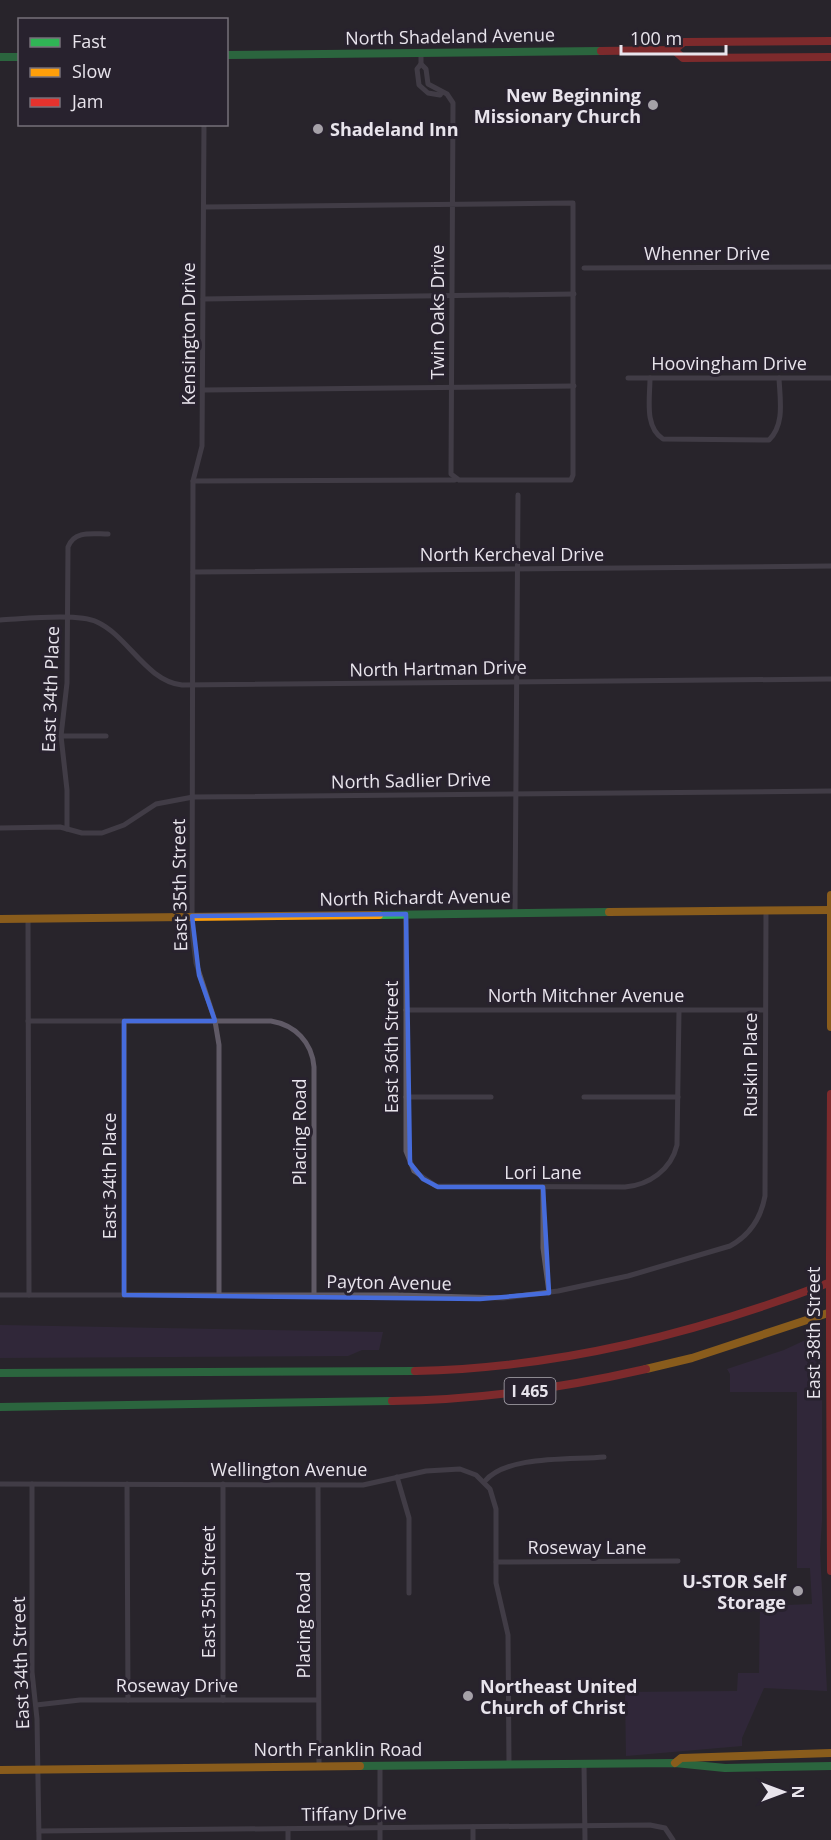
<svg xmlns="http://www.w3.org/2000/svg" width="831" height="1840" font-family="'Open Sans',sans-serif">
<rect width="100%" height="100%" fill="#28252b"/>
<!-- green -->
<g fill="#3b2b49">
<path d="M0,1325L383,1332L379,1350H362L348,1356L0,1358Z"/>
<path d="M814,1336L819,1343L822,1365V1521L820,1550L827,1691L764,1688L742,1738V1746L626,1756L625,1692L737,1691L738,1673H759L760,1606L812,1604L810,1568H797V1392H730V1374L727,1369L784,1350Z"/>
</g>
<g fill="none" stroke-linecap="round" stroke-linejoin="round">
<!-- street -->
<g stroke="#605a66" stroke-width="5">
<path d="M421,53V64L417,69L419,85L428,93L440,95L442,92"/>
<path d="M204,124L202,446L193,481L192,931L196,963L215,1021L219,1045V1295"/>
<path d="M204,207C327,205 450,205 573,203V475L571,480H459L451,474L453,103L447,94L428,84L426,69L421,64"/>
<path d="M584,268L831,267"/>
<path d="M203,299L574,294"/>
<path d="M628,378H831"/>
<path d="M650,378C650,398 644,427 663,439L769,440C785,424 780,400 779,378"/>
<path d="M203,390L574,386"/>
<path d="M193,481L455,480"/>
<path d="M193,572L831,566"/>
<path d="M0,620C23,619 78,613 97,622C128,636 146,681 182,685L831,679"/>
<path d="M61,736H106"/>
<path d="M0,828L60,827L82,833H102L124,825L156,804L193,797L831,791"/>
<path d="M67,829V790L61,736L67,683L68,547C74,530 93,534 108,534"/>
<path d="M515,913L518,495"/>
<path d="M406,914V1151L414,1171L436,1186L625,1187C649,1185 671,1170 677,1145L679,1010"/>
<path d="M28,918L29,1295"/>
<path d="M406,1010H765"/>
<path d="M28,1021H271C295,1025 312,1042 314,1067V1295"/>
<path d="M406,1097H491"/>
<path d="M584,1097H678"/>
<path d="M543,1187V1248L549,1293"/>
<path d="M0,1295H398L503,1298L558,1291L628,1276L730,1246C750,1235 761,1218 765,1196L766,910"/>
<path d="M124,1295V1021"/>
<path d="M397,1477L409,1518V1593"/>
<path d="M485,1481C507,1455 571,1460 604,1457"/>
<path d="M0,1484L363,1485L426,1471L460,1469L476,1475L490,1489L496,1509V1583L508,1635L509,1764"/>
<path d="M32,1484V1672L37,1719L39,1840"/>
<path d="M127,1484L128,1700"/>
<path d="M318,1485L319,1765"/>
<path d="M496,1562L678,1561"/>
<path d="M223,1700V1484"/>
<path d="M36,1705L80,1700H318"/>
<path d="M584,1764L585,1840"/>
<path d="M380,1765V1840"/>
<path d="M473,1827V1840"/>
<path d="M288,1829V1840"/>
<path d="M39,1831L650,1825L665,1828L673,1840"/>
</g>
<!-- fast -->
<g stroke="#30b455" stroke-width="8">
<path d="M226,55L601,51"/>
<path d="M0,57H20"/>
<path d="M379,915L609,912"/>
<path d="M0,1373L415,1371"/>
<path d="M0,1407L392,1401"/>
<path d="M360,1766L675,1763L725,1768L831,1766"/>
</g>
<!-- slow -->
<g stroke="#ff9f0a" stroke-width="8">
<path d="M831,895V1027"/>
<path d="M609,912L831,910"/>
<path d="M0,919L379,915"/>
<path d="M646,1369L692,1358L831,1312"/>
<path d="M675,1763L681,1758L831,1753"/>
<path d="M0,1770L360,1766"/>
</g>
<!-- jam -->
<g stroke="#e5322d" stroke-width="8">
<path d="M674,50L684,42L831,41"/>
<path d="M601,51L674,50L683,58L831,57"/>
<path d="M830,1258L831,1094"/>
<path d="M830,1336L831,1571"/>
<path d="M415,1371C560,1368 697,1333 831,1282"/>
<path d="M392,1401C478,1400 563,1388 646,1369"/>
</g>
<!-- jam-bridge -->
<path stroke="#e5322d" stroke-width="8" d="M830,1258V1336"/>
</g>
<!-- marked area -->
<path d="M0 0H831V1840H0ZM406,914L410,1163L423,1179L438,1187H543L549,1293L480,1299L124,1295V1021H215L199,975L192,916Z" fill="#28252b" fill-opacity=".55" fill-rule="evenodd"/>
<path fill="none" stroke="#466cdc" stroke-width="4.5" stroke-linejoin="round" d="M406,914L410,1163L423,1179L438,1187H543L549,1293L480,1299L124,1295V1021H215L199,975L192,916Z"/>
<!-- markers -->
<g fill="#a5a1a8" stroke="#28222e" stroke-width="2">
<circle cx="653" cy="105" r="6"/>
<circle cx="318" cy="129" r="6"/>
<circle cx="798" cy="1591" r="6"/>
<circle cx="468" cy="1696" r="6"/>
</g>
<g text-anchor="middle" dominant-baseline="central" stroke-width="6" stroke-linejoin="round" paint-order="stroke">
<!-- shield labels -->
<rect fill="#28222e" stroke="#aeaab3" stroke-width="1.5" x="504.5" y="1378" width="51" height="26" rx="4.5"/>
<g font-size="16" font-weight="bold" fill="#e8e4ec">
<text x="530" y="1391">I 465</text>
</g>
<!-- street labels -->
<g font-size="18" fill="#e8e4ec" stroke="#28222e">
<text transform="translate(450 36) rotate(-1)">North Shadeland Avenue</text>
<text x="707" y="253">Whenner Drive</text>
<text transform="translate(437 312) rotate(-90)">Twin Oaks Drive</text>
<text transform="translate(188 334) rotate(-90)">Kensington Drive</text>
<text x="729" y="363">Hoovingham Drive</text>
<text x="512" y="554">North Kercheval Drive</text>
<text transform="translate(438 668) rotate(-1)">North Hartman Drive</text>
<text transform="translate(50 689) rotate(-88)">East 34th Place</text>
<text transform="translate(411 780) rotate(-1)">North Sadlier Drive</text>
<text transform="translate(179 885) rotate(-91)">East 35th Street</text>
<text transform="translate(415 897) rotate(-1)">North Richardt Avenue</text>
<text x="586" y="995">North Mitchner Avenue</text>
<text transform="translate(391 1047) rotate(-90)">East 36th Street</text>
<text transform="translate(750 1065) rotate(-90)">Ruskin Place</text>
<text transform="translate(299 1132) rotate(-90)">Placing Road</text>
<text x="543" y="1172">Lori Lane</text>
<text transform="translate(109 1176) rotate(-90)">East 34th Place</text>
<text transform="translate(389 1282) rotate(1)">Payton Avenue</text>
<text transform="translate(813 1333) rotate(-90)">East 38th Street</text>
<text x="289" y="1469">Wellington Avenue</text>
<text x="587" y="1547">Roseway Lane</text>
<text transform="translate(208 1592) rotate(-90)">East 35th Street</text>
<text transform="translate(303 1625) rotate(-90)">Placing Road</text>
<text transform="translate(20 1663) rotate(-92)">East 34th Street</text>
<text x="177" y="1685">Roseway Drive</text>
<text x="338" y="1749">North Franklin Road</text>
<text transform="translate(354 1813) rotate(-1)">Tiffany Drive</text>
</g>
<!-- poi labels -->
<g font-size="18" font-weight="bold" fill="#e8e4ec" stroke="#28222e" text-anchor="end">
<text x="641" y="95">New Beginning<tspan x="641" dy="21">Missionary Church</tspan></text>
<text x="330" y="129" text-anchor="start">Shadeland Inn</text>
<text x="786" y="1581">U-STOR Self<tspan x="786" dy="21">Storage</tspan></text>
<text x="480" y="1686" text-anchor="start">Northeast United<tspan x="480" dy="21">Church of Christ</tspan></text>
</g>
</g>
<!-- legend -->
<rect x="18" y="18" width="210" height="108" fill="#28222e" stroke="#75707a" stroke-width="1.5"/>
<rect x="30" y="38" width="30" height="9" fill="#30b455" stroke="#75707a" stroke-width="1.5"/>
<text x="72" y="48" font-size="18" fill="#e8e4ec">Fast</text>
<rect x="30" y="68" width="30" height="9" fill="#ff9f0a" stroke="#75707a" stroke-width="1.5"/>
<text x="72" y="78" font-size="18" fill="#e8e4ec">Slow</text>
<rect x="30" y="98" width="30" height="9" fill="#e5322d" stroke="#75707a" stroke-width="1.5"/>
<text x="72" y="108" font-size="18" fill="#e8e4ec">Jam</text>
<!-- north arrow -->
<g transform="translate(783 1792) rotate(90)" stroke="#28222e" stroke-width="4.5" paint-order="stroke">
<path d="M0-4.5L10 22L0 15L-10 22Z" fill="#e8e4ec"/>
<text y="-9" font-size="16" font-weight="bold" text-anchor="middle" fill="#e8e4ec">N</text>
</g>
<!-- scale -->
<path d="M621 45v9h105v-9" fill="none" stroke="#e8e4ec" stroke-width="3"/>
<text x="630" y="45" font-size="18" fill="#e8e4ec" stroke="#28222e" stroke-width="4.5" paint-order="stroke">100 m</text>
</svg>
